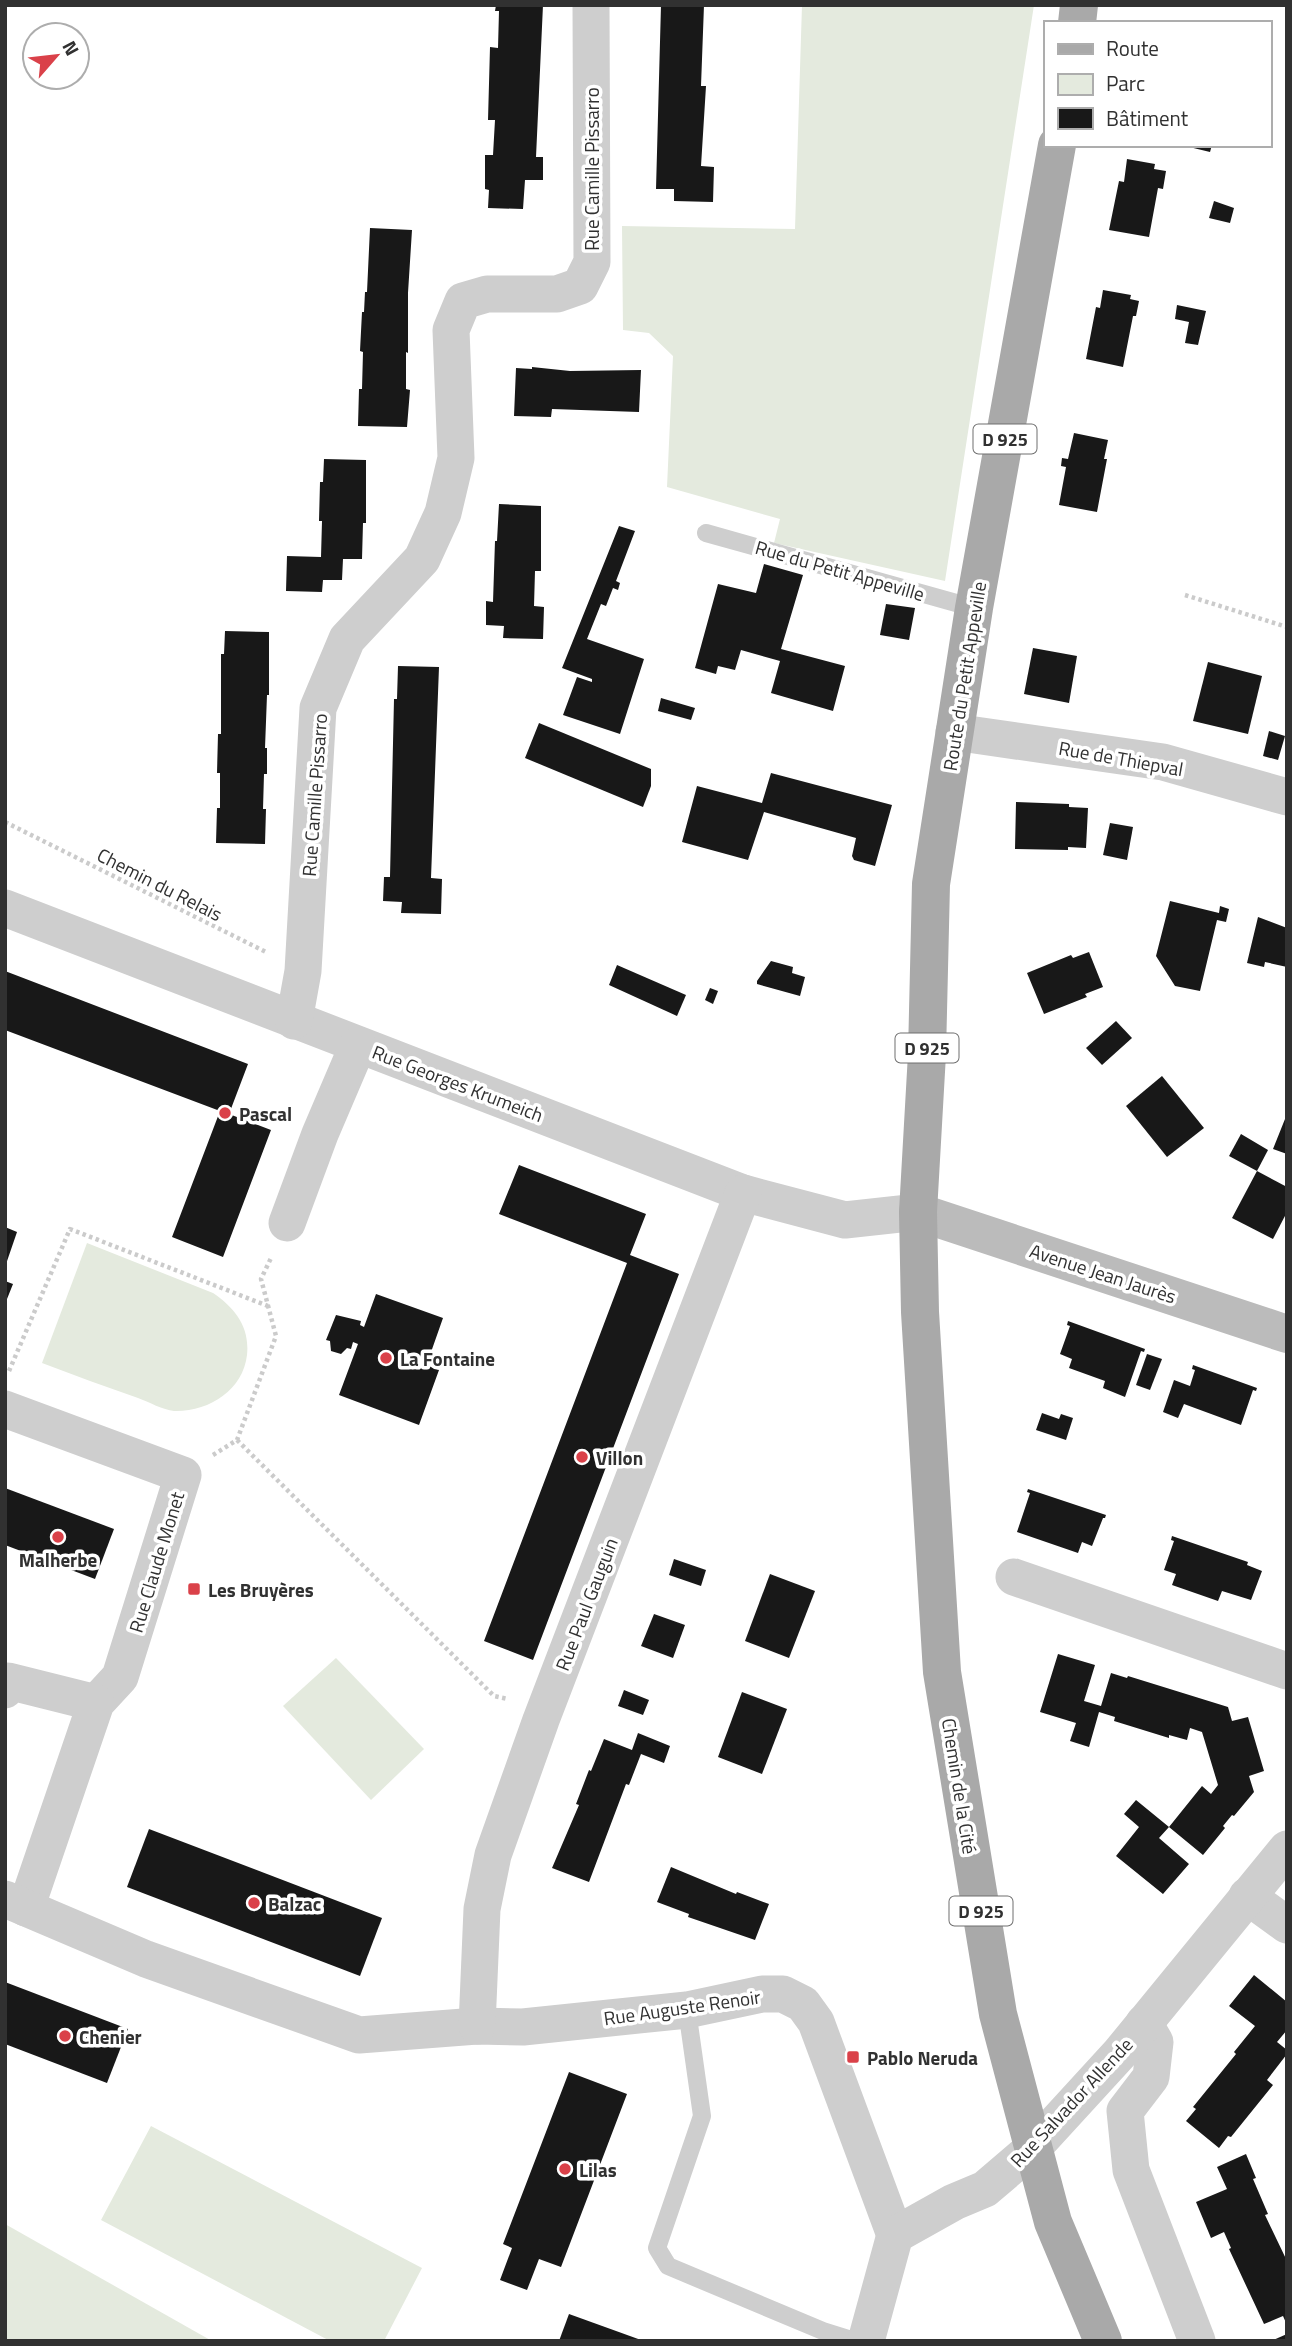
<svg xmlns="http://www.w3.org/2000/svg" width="1292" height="2346" font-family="'Titillium Web',sans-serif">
<rect width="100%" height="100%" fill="#fff"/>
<!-- green -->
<g fill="#e4eade">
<path d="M802,5H1034L945,581L774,543L780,519L667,487L673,356L649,333L623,330L622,226L795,229Z"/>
<path d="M87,1243L213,1293C235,1308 250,1327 247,1355C243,1390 209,1412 174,1411C163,1410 149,1402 138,1398C106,1387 74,1375 42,1363Z"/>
<path d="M336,1658L424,1749L371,1800L283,1706Z"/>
<path d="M151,2126L422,2268L384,2341H330L101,2220Z"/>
<path d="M5,2224L212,2341H5Z"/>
</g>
<!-- building -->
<g fill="#181818">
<path d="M496,5H543L536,157H543V180H525L523,209L488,208L489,190L485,189V155H493L495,120H488L490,47L498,48L499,11H495Z"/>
<path d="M661,5H704L701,86H706L701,166L714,167L713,202L674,201V189H656Z"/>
<path d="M1181,145H1212L1210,152Z"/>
<path d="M1127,159L1155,164L1154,169L1166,171L1163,189L1158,188L1149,237L1109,230L1119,181L1124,182Z"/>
<path d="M1214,201L1234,208L1230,223L1209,218Z"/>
<path d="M370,228L412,230L408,293V353L406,352V389L410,390L407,427L358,426L359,389H362L363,352L360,351L362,312H364L365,292H367Z"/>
<path d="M1103,290L1131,295L1130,299L1139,301L1136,316H1133L1123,367L1086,359L1096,307L1100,308Z"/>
<path d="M1177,305L1206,311L1198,345L1185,343L1189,322L1175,319Z"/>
<path d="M532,367L570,371L641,370L639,412L552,409L551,417L514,416L516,368L532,369Z"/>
<path d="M1074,433L1108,440L1104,459H1107L1097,512L1059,505L1066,467L1061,466L1062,458L1068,459Z"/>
<path d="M324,459L366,460V523H363L362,559H343L342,580H323L322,592L286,591L287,556L321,557L322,521H319L320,482H323Z"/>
<path d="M499,504L541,506V571H535L534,606L544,607L543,639L503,638L504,626L486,625V601L493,602L495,541H497Z"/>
<path d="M619,526L635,531L616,581L620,583L618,590L613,588L606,606L601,604L587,639L644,659L620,734L563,715L577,677L592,682V679L562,668Z"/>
<path d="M764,564L803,575L781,649L845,666L833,711L771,693L780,661L741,650L735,670L718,666L716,674L695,668L718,584L756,593Z"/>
<path d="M886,604L915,608L909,640L880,635Z"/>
<path d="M225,631L269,632V695H267L265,748H267V774H264L263,809H266L265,844L216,843L217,808H220V773H217L218,734H221V654H224Z"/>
<path d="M1033,648L1077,656L1069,703L1024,694Z"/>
<path d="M1208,662L1262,676L1248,734L1193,721Z"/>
<path d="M398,666L439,667L431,878L442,879L441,914L401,913L402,902L383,901L384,877H390L394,699H397Z"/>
<path d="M661,698L695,708L691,720L658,711Z"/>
<path d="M539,723L651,769V786L643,807L525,758Z"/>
<path d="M1269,731L1285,736L1278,760L1263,756Z"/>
<path d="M771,773L892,805L875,866L854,860L852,856L856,838L764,812L748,860L682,842L697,786L762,803Z"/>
<path d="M1016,802L1069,804V807L1088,808L1086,848L1068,847V850L1015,849Z"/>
<path d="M1110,823L1133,827L1127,860L1103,855Z"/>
<path d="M1170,901L1219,913L1220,906L1229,909L1226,922L1217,920L1200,991L1175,986L1156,956Z"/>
<path d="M1258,917L1287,928V967L1265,962L1264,967L1247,963Z"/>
<path d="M1089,952L1103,987L1085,994L1087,997L1044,1014L1027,973L1071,955L1073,958Z"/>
<path d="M771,961L793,967L792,973L805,977L800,996L757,984V981Z"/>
<path d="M617,965L686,995L677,1016L609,985Z"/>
<path d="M5,971L248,1064L229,1114L271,1130L223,1257L172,1237L220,1111L5,1030Z"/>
<path d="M710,988L718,991L713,1004L705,1000Z"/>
<path d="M1116,1021L1132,1038L1102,1065L1086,1048Z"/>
<path d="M1162,1076L1204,1128L1167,1157L1126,1106Z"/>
<path d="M1287,1114V1154L1273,1149Z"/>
<path d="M1241,1134L1268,1150L1257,1171L1229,1156Z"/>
<path d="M519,1165L646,1214L630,1255L679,1274L533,1660L484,1641L627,1263L499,1214Z"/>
<path d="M1257,1171L1287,1187V1212L1273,1239L1232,1218Z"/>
<path d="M5,1227L17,1232L6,1264H5Z"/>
<path d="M5,1281L13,1284L5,1304Z"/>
<path d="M376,1294L443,1318L430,1355L422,1352L418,1362L439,1370L419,1425L339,1395L358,1344L353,1342L351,1349L347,1348L341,1354L331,1351L330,1341L326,1340L336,1315L361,1321L360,1325L364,1327Z"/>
<path d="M1068,1321L1145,1349L1144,1352L1141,1351L1125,1397L1103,1388L1105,1381L1069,1368L1072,1359L1060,1354L1070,1326L1067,1325Z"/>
<path d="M1147,1354L1162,1359L1150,1390L1136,1385Z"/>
<path d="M1193,1365L1257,1388L1256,1391L1253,1390L1241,1425L1184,1404L1178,1418L1163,1412L1174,1380L1190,1386L1195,1370L1192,1369Z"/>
<path d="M1042,1413L1059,1419L1061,1414L1073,1418L1066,1440L1036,1430Z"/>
<path d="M5,1488L114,1529L95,1579L5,1545Z"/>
<path d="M1028,1489L1106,1515L1105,1518H1103L1092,1546L1082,1542L1078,1553L1017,1532L1030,1493L1027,1492Z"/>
<path d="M1172,1536L1248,1562L1247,1565L1262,1571L1251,1600L1222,1591L1218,1601L1172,1585L1176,1574L1164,1570L1174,1541L1171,1540Z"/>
<path d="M674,1559L706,1570L701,1586L669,1575Z"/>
<path d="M770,1574L815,1591L789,1658L745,1641Z"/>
<path d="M654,1614L685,1625L673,1658L641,1646Z"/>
<path d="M1058,1654L1095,1665L1084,1701L1101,1706L1111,1673L1127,1678L1128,1676L1228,1707L1232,1721L1248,1717L1264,1771L1249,1776L1254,1792L1234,1816L1232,1815L1223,1826L1225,1828L1203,1855L1169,1827L1202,1786L1211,1794L1218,1785L1202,1732L1190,1728L1187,1740L1169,1735V1738L1114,1721L1115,1717L1099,1712L1089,1747L1070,1741L1076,1723L1040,1712Z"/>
<path d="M624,1690L649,1700L643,1715L618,1706Z"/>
<path d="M742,1692L787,1709L762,1774L718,1757Z"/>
<path d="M638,1733L670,1746L664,1763L641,1754L629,1785L626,1784L589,1882L552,1868L579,1805L576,1804L589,1770L591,1771L604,1739L632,1750Z"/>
<path d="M1136,1800L1169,1827L1159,1838L1189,1864L1163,1894L1116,1856L1139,1827L1124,1814Z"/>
<path d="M149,1829L382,1918L360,1976L127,1887Z"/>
<path d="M671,1867L736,1894L737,1892L769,1904L755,1940L688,1917L689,1914L657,1902Z"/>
<path d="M1254,1975L1287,2002V2030L1277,2042L1287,2050V2054L1267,2080L1273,2085L1231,2137L1228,2136L1219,2148L1186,2121L1196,2109L1193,2107L1236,2054L1234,2052L1255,2026L1229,2006Z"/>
<path d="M5,1982L128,2029L107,2083L5,2044Z"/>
<path d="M569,2072L627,2094L561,2267L539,2259L527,2290L500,2280L512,2248L503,2244Z"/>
<path d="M1246,2154L1256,2178L1253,2179L1268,2214L1265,2215L1287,2261V2325L1283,2316L1264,2324L1229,2249L1231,2248L1224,2232L1211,2238L1196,2202L1227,2189L1217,2167Z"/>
<path d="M569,2314L641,2340V2341H559Z"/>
<path d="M1287,2334V2341H1271Z"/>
</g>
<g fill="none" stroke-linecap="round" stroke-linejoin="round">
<!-- path -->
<g stroke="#cbcbcb" stroke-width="4.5" stroke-dasharray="3.5 3.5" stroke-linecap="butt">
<path d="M1185,595L1287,627"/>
<path d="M5,822L268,953"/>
<path d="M9,1371L70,1229L268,1306"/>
<path d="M237,1440L494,1696L508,1699"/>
<path d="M213,1455L237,1440L276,1336L261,1279L271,1258"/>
</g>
<!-- lane -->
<g stroke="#cecece" stroke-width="18">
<path d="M706,533L974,608"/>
<path d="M687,2010L702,2116L657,2248L668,2266L823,2331L855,2341"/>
</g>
<!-- street -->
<g stroke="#cecece" stroke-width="37">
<path d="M954,732L1163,762L1287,797"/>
<path d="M5,908L743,1193L845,1220L918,1212"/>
<path d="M294,1021L303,971L318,708L347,639L422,559L443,513L456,458L451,330L463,301L487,294H557L580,286L592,262L591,5"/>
<path d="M287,1223L320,1134L358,1045"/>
<path d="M5,1409L183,1475L120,1677L96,1703L26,1908"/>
<path d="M1014,1577L1287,1671"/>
<path d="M5,1690L8,1681L96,1703"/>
<path d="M1247,1896L1287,1925"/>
<path d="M5,1899L146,1959L359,2035L477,2026L523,2027L687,2010L762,1994H783L803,2004L816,2022L895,2235"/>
<path d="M1144,2023L1155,2042L1151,2077L1125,2111L1131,2170L1197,2341"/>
<path d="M477,2026L482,1909L493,1855L541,1720L743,1193"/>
<path d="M866,2341L895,2235L954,2202L985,2189L1033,2148L1120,2053L1287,1849"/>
</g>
<!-- secondary -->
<path stroke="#bbb" stroke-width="38" d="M918,1212L1287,1334"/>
<!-- primary -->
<g stroke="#a9a9a9" stroke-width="38">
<path d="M1077,23L1079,5"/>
<path d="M1057,145L974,608L931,884L927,1054L918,1212L920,1312L942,1672L998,2014L1053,2222L1103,2341"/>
</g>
</g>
<!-- markers -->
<g fill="#da4149" stroke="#fff" stroke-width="2.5">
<circle cx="225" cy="1113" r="7"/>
<circle cx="386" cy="1358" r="7"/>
<circle cx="582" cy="1457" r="7"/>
<circle cx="58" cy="1537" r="7"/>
<rect x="187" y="1582" width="14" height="14" rx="3.5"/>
<circle cx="254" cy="1903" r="7"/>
<circle cx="65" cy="2036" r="7"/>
<rect x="846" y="2050" width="14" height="14" rx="3.5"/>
<circle cx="565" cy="2169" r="7"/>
</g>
<g text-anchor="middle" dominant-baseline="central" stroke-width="7" stroke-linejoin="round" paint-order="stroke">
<!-- shield labels -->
<g fill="#fff" stroke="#6f6f6f" stroke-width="2">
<rect x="973.5" y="424.5" width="63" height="29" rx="5"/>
<rect x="895.5" y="1033.5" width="63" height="29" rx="5"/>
<rect x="949.5" y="1896.5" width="63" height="29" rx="5"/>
</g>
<g font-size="18" font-weight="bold" fill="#313131">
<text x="1005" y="439">D 925</text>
<text x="927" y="1048">D 925</text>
<text x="981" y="1911">D 925</text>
</g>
<!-- street labels -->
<g font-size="19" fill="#313131" stroke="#fff">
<text transform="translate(591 169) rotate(-90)">Rue Camille Pissarro</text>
<text transform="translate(840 570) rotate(16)">Rue du Petit Appeville</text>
<text transform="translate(964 676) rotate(-81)">Route du Petit Appeville</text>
<text transform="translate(1121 758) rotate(10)">Rue de Thiepval</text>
<text transform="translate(314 795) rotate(-86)">Rue Camille Pissarro</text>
<text transform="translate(160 884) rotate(27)">Chemin du Relais</text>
<text transform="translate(458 1083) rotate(21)">Rue Georges Krumeich</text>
<text transform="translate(1103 1273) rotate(18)">Avenue Jean Jaurès</text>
<text transform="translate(156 1562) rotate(-73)">Rue Claude Monet</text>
<text transform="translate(586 1604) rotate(-69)">Rue Paul Gauguin</text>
<text transform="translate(960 1786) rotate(81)">Chemin de la Cité</text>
<text transform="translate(682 2007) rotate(-8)">Rue Auguste Renoir</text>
<text transform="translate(1071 2102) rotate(-47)">Rue Salvador Allende</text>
</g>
<!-- poi labels -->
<g font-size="19" font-weight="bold" fill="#313131" stroke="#fff" text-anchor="start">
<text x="239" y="1113">Pascal</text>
<text x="400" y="1358">La Fontaine</text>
<text x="596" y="1457">Villon</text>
<text x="58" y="1559" text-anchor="middle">Malherbe</text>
<text x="208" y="1589">Les Bruyères</text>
<text x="268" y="1903">Balzac</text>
<text x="79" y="2036">Chenier</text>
<text x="867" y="2057">Pablo Neruda</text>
<text x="579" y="2169">Lilas</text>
</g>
</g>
<!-- border -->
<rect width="1292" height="2346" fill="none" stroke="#313131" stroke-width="14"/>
<!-- legend -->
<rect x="1044" y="21" width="228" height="126" fill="#ffffff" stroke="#adadad" stroke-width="2"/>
<rect x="1058" y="44" width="35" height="10" fill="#a9a9a9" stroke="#adadad" stroke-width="2"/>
<text x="1106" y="56" font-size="21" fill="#313131">Route</text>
<rect x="1058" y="74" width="35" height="21" fill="#e4eade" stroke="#adadad" stroke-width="2"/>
<text x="1106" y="91" font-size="21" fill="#313131">Parc</text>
<rect x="1058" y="108" width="35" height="21" fill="#181818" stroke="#adadad" stroke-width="2"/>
<text x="1106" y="126" font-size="21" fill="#313131">Bâtiment</text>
<!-- north arrow -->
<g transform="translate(56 56) rotate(62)"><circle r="33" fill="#ffffff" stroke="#adadad" stroke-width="2"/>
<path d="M0-5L12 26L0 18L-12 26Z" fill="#da4149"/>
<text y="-10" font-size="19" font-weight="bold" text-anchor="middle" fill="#313131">N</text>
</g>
</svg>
